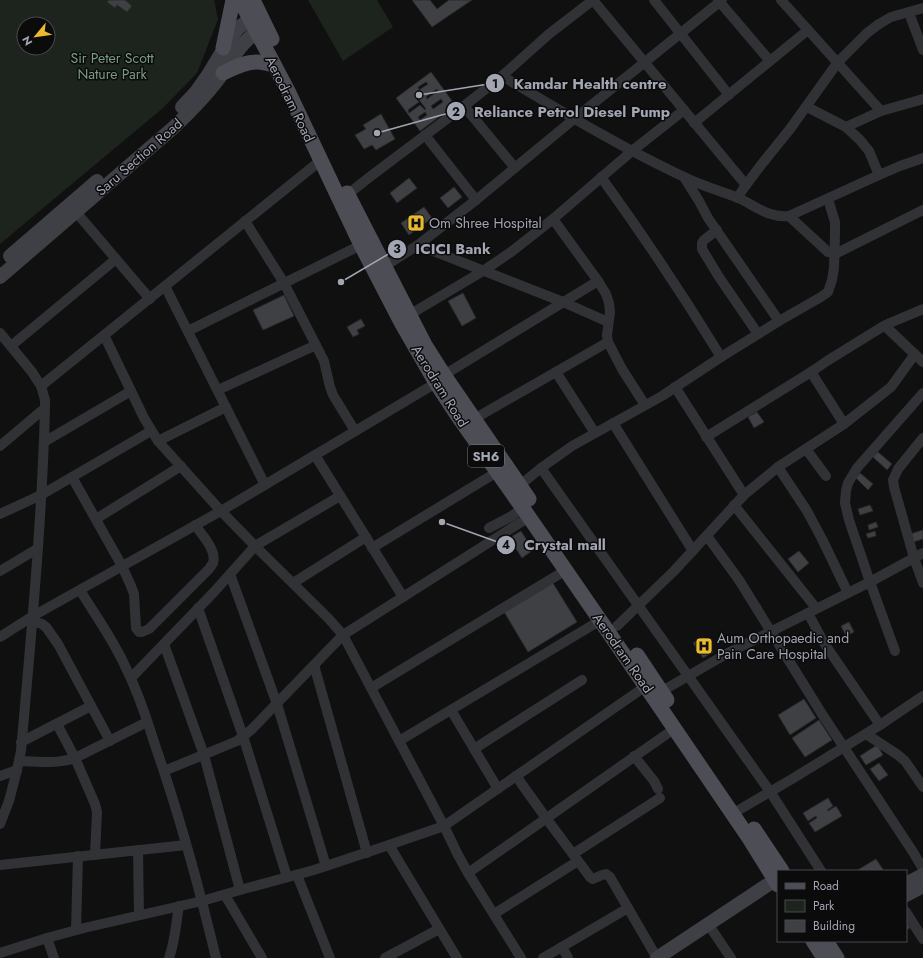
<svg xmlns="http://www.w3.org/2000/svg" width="923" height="958" font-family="Jost,sans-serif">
<rect width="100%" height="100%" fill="#101011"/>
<!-- green -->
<g fill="#1d241e" fill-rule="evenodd">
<path d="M0,0H214L218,19L197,73L163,108L0,244ZM24,24H48V48H24Z"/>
<path d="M308,0H377L393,27L343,61Z"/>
</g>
<!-- building -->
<g fill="#3f4044" stroke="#2a2a2d" fill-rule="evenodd">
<path d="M109,0H125L132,6L127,12L117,5L115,8L107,2Z"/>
<path d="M412,0H430L437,9L449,0H472L432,27Z"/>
<path d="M431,72L455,105L420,131L396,98ZM426,82L428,84L419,90L418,87ZM437,89L438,91L427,99L426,97ZM417,97L426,109L425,110L420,105L409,113L408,110L419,102L415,98ZM441,99L443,102L433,109L431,106ZM425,112L427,115L420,120L418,117Z"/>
<path d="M381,114L395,139L376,150L372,145L364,149L355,135L366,129L363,125Z"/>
<path d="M409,178L417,188L397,203L390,193Z"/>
<path d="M454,187L462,197L448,208L440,198Z"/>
<path d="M424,207L432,218L409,235L401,223Z"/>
<path d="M463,293L476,318L462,326L448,301Z"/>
<path d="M284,295L294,316L263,330L253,310Z"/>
<path d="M361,319L365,326L357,330L359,334L353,337L347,327Z"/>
<path d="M757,412L764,422L754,428L748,417Z"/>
<path d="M878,452L892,464L887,470L873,457Z"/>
<path d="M860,473L873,484L868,490L856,478Z"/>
<path d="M870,505L873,511L860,515L858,509Z"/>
<path d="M876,522L878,527L869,530L868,525Z"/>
<path d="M923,530V539L913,542L910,534Z"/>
<path d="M521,531L533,550L522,558L509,538Z"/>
<path d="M875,531L876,536L868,538L866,534Z"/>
<path d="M799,551L809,563L798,572L788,559Z"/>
<path d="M551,580L577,622L528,652L503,610Z"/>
<path d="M849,622L854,632L846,636L841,626Z"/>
<path d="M704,637L713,652L703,658L693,643Z"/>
<path d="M804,699L816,718L790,735L778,715Z"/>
<path d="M819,720L832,740L805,757L792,738Z"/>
<path d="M877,745L883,755L866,765L860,756Z"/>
<path d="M879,763L888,775L879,781L870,769Z"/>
<path d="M828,798L833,806L827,810L828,811L836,806L842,816L815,832L809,823L817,818L816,816L808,821L803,813Z"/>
<path d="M876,859L884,871H856Z"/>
<path d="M906,922L910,928L906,930Z"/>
</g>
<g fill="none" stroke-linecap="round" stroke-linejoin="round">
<!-- street -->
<g stroke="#313236" stroke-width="10">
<path d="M654,0L729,95"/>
<path d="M718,0L770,61"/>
<path d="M781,0L881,111"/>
<path d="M909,13L923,50"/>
<path d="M502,76C561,111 620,147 682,176C699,185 718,190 736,197C755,205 767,218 789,216L879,175L900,166L923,158"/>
<path d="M464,106L515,168"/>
<path d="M807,107L846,127L860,140L869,151L879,175"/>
<path d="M694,123L808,30"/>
<path d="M846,127L881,111L923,99"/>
<path d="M425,135L476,200"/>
<path d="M601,177C643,235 683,295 721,357"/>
<path d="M684,177L699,201L708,218L779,321"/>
<path d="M343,198L371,176L464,106L502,76L549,34L593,0L746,185"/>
<path d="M737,198L746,185L761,165L790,129L838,62L867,33L879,24L891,17L923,8"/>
<path d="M76,212L150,299"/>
<path d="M789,216L828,252L835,254L923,210"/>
<path d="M553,219L598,281L606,294L609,303L610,312L607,335L608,342L622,369L645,405"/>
<path d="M245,221L284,283L324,361L330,387L333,395L355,431"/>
<path d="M717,230L704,240L702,243V249L719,277L758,334"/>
<path d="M418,245L563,302L608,322"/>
<path d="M385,266L418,245L476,200L574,119L722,0"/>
<path d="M165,286L265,485"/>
<path d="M409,315L483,271L511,252L553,219L632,151L684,110"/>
<path d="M885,326L923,362"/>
<path d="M188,331L361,245"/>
<path d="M0,333L32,372L41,386L45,400V408C42,522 31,637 21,751L17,770L9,801L0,824"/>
<path d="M104,335L144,418L158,441L221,511L255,546L329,619L343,635L444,826L458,855L468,873L521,958"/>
<path d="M11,346L116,259"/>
<path d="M556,372L595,433"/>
<path d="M811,372L844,424"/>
<path d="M444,375L598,281"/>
<path d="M41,386L320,161"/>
<path d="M675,387L744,495"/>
<path d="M218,390L316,345"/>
<path d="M474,419L608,342"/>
<path d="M613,423L693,551"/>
<path d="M706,437L811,372L827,361L882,327L890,323L923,309"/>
<path d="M923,438L898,469L893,480L894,487L914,558L923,583"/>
<path d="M158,441L226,407"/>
<path d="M44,442L131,391"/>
<path d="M0,446L45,408"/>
<path d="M806,449L826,476"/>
<path d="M315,455L403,597"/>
<path d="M778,467L807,511L822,539L848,593"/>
<path d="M541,468L771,793L821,871"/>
<path d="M72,477L122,566L131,586L134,594L136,628L139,632H142L149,629L209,569C210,567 212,565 213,563C217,550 202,535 195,525"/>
<path d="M519,486L541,468L572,446L662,396L721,357L779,321L821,297L828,292L832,280L834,268L835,233V222L828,199"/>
<path d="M734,505L816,608"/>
<path d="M0,514L41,495L151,431"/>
<path d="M96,519L181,466"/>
<path d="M489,528L512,516L522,508"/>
<path d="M707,536L739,580L822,714L913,852L923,869"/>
<path d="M372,548L497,472"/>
<path d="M0,571L37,549"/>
<path d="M230,574L277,704L326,866"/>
<path d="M293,583L366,537"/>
<path d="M80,590C95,615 113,639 125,666C138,692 147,720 156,748C180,817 199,887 216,958"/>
<path d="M198,608L243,736L287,877"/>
<path d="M808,613L824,643L880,725"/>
<path d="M32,621L42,624L46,627L58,644L110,741"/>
<path d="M617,626L674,571L744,495L778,467L844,424L891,387L915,354"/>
<path d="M0,637L33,616L221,511L436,383"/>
<path d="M164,644L204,755L240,890"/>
<path d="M895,651L870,582L849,520L845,503L846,491L848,483L857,468L923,393"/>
<path d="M314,665L367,853"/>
<path d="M131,678L214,592L255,546L340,496"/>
<path d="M371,688L566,570"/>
<path d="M657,694L728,653L870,582L923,553"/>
<path d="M451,710L498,789"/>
<path d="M57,724L75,758L95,804L97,812L95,855"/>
<path d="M866,734L898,755L905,761L923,787"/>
<path d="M399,741L601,620"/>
<path d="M21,742L91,706"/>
<path d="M474,749L582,680"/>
<path d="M634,756L654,781L658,789"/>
<path d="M19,761C38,762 57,764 75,758L147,722"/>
<path d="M164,771L237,741L251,730L343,635L529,517"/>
<path d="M0,776L17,770"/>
<path d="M516,776L546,818L590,877L593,879L602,875L606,874L610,877L657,958"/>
<path d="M732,814L792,779L880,725L923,696"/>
<path d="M389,845L457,958"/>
<path d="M138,850L139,915"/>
<path d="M573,854L660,798"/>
<path d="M0,865L186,845"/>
<path d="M468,873L674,729"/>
<path d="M297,875L330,958"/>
<path d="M225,895L262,958"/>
<path d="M906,912L923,939"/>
<path d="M494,914L578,861"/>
<path d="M708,924L731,958"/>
<path d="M76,930L78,856"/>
<path d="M47,938L54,958"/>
<path d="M562,947L568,958"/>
<path d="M0,953L47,938L84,928L202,901L240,890L314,870L389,845L444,826L646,686"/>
<path d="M169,958C175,942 176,923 179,906"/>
<path d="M385,958L439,929"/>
<path d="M543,958L628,908"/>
</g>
<!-- secondary -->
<g stroke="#3f4046" stroke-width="14">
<path d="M182,107L196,92L208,75L229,40L238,28L259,13"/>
<path d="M10,256L97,181"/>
<path d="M0,277L173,128C191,111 208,94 222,74C227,67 231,59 236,53C244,42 253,33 265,25"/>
<path d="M906,884L923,875"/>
<path d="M906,895L923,886"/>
<path d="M657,958L778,878"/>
</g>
<!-- primary -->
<g stroke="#4d4e55" stroke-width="15">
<path d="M240,0L288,91L361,245L402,324L436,383L457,415L529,517L653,697L749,838L778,885"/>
<path d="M253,0L272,39"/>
<path d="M223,48L233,0"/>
<path d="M223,73C234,68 246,61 258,62C263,62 269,64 274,65"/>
<path d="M347,193L425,345L444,375L529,499"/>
<path d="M637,655L667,700"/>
<path d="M754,829L782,871"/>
<path d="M813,941L824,958"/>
<path d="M826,941L837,958"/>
</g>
</g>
<!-- icons -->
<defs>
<g id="hospital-square" transform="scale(0.9)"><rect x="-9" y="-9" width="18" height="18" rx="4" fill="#ebbb2f" stroke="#0b0b0c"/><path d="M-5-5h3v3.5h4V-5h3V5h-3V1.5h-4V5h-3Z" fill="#111"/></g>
</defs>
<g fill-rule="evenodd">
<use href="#hospital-square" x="416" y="223"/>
<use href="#hospital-square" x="704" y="646"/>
</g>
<g text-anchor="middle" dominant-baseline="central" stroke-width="3" stroke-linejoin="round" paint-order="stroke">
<!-- shield labels -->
<rect fill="#0b0b0c" stroke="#757780" stroke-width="1" x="468" y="445" width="36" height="22" rx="3"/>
<g font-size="13" font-weight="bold" fill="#a2a5b2">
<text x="486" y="456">SH6</text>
</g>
<!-- park labels -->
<g font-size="14" fill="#799d7e" stroke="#0b0b0c">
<text x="112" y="58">Sir Peter Scott<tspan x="112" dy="16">Nature Park</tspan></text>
</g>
<!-- street labels -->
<g font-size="14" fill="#a2a5b2" stroke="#0b0b0c">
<text transform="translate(290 99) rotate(64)">Aerodram Road</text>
<text transform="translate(139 157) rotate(-41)">Saru Section Road</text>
<text transform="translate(440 386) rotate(58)">Aerodram Road</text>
<text transform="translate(623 653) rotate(55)">Aerodram Road</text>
</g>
<!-- poi labels -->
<g font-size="14" fill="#a2a5b2" stroke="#0b0b0c" text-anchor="start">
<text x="429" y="223">Om Shree Hospital</text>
<text x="717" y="638">Aum Orthopaedic and<tspan x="717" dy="16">Pain Care Hospital</tspan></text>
</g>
</g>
<!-- callouts -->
<path fill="none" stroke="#a2a5b2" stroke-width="1.5" d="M419 95L495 83M377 133L456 111M341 282L397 249M442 522L506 545"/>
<g fill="#a2a5b2" stroke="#0b0b0c" stroke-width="1.5">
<circle cx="419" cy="95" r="4"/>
<circle cx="377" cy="133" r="4"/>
<circle cx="341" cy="282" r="4"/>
<circle cx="442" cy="522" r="4"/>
<circle cx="495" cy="83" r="10"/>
<circle cx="456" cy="111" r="10"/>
<circle cx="397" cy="249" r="10"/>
<circle cx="506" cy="545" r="10"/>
</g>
<g font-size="12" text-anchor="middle" font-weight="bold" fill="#111">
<text x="495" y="88">1</text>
<text x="456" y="116">2</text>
<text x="397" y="253">3</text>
<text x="506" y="549">4</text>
</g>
<g font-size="15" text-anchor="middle" font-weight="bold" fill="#a2a5b2" stroke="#0b0b0c" stroke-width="3" stroke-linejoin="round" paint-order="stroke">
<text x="590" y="89">Kamdar Health centre</text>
<text x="572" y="117">Reliance Petrol Diesel Pump</text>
<text x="453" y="254">ICICI Bank</text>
<text x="565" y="550">Crystal mall</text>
</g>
<!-- legend -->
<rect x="777" y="870" width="130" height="72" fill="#0b0b0c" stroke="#47494e"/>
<rect x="785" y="883" width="20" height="6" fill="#4d4e55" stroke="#47494e"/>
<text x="813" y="890" font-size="12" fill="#a2a5b2">Road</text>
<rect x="785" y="900" width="20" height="12" fill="#1d241e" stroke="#47494e"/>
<text x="813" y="910" font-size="12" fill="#a2a5b2">Park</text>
<rect x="785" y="920" width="20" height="12" fill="#3f4044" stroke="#47494e"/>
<text x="813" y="930" font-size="12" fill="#a2a5b2">Building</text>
<!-- north arrow -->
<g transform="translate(36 36) rotate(241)"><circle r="19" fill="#0b0b0c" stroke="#47494e"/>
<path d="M0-3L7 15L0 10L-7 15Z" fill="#ebbb2f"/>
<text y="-6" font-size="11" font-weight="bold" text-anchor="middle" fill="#a2a5b2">N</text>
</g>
</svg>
